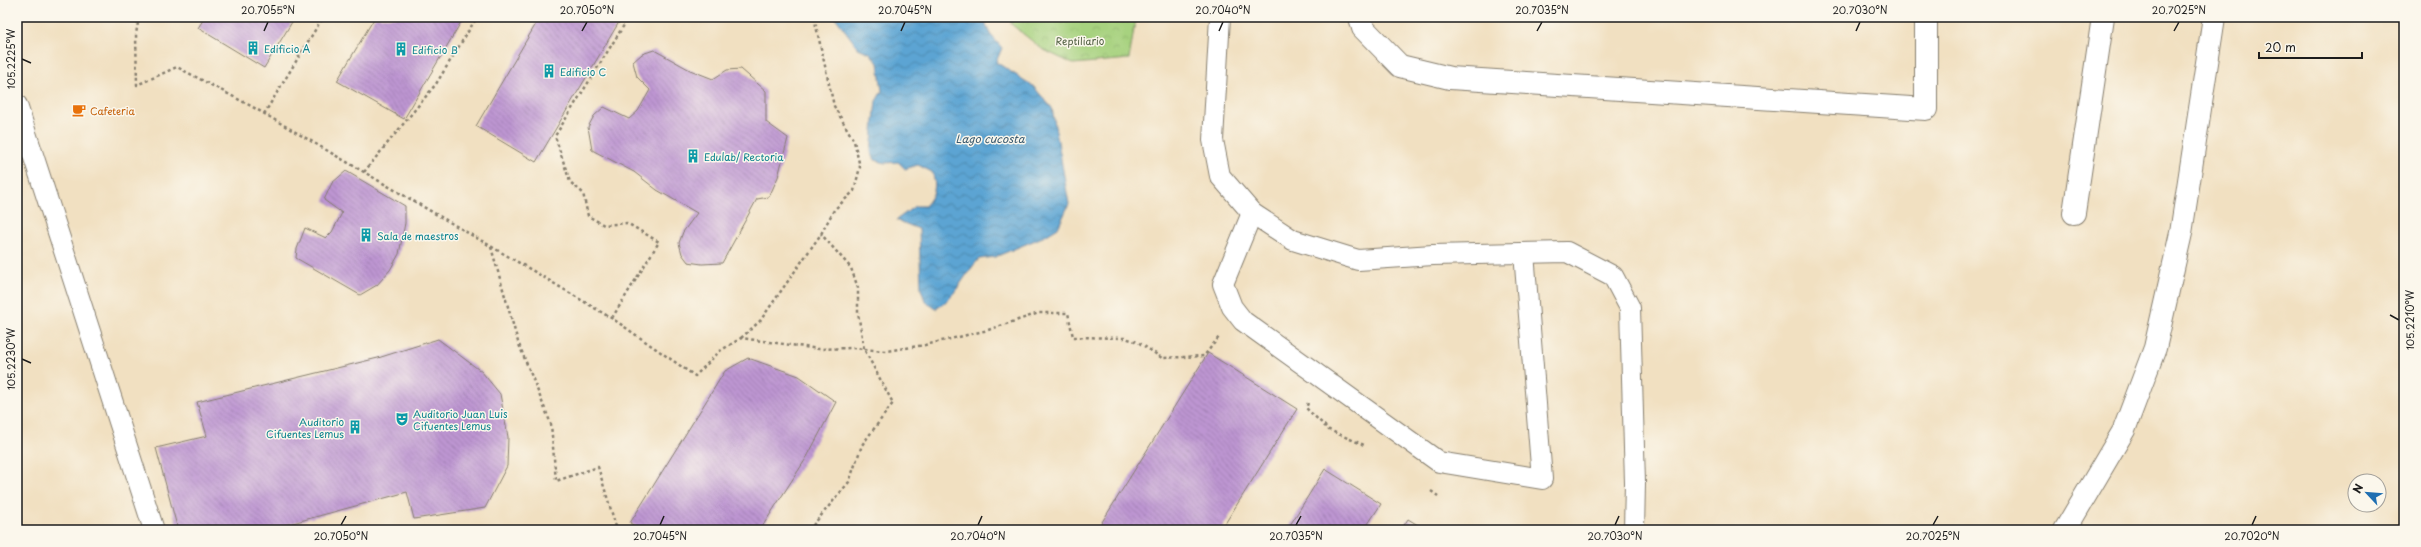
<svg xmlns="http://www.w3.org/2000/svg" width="2421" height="547" font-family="'Playpen Sans',sans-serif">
<defs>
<pattern id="park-crowns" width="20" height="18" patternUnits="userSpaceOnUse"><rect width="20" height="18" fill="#a7d27f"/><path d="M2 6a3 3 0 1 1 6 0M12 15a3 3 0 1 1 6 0" fill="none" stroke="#8fb46d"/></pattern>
<pattern id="water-waves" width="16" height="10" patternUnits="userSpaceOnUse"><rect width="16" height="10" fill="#5ca4d3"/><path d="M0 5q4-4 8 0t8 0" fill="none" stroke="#4b85aa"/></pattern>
<pattern id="building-back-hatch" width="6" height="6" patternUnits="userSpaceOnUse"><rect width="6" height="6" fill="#bd95d2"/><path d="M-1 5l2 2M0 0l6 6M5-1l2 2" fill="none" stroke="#9979aa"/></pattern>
</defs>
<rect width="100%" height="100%" fill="#fbf7ec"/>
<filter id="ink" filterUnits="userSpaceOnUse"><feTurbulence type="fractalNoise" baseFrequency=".025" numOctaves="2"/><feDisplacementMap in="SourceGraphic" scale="8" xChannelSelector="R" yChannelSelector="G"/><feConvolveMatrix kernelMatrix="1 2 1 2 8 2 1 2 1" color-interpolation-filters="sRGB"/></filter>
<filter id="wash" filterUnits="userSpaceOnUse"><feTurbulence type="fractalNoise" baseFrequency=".012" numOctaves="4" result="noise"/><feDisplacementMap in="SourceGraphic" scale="16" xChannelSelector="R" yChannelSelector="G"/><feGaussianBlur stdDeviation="0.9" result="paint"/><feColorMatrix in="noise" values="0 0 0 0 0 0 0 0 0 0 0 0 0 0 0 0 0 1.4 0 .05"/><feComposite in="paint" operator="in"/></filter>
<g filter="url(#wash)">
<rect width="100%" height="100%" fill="#f1e0c1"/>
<!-- park -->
<path fill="url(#park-crowns)" stroke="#62774e" d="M1012,17H1136L1129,59L1073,64L1042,49L1011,24Z"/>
<!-- water -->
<path fill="url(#water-waves)" stroke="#3c6078" d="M835,17H983L990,34L1002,48L996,62L1033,86L1052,108L1069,204L1058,228L1045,236L995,257L979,259C963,276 956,297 936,309L925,301L921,289L919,229L896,220L915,206H925C935,195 937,186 932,172L918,165L905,169L898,162L885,163L875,160L871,152L875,110L876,101L882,91L878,63L870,53L858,48Z"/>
<g id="blocks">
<!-- building -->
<g fill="url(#building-back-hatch)">
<path d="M205,17H295L264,68L198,28Z"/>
<path d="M375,17H464L404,119L337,81Z"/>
<path d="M540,17H622L536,162L476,126Z"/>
<path d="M654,50L690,70L713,79L727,70L741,69L766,91V122L788,138L778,177L769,197L757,199L722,263L702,264L688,262L682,254L679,243L683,232L697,213L657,190L634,172L592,150L588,127L594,116L604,107L629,119L638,111L650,90L637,77L633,62L642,54Z"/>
<path d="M346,171L405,206V223L399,254L390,270L377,285L360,295L296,258L297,249L305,228L326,238L332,232L342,213L324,200L332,183Z"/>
<path d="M438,339L482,372L500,394L508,437L507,466L485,508L414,519L407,492L267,530H178L156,448L207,436L197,402L378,358Z"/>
<path d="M1208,353L1297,409L1221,530H1097Z"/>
<path d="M748,358L799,376L836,402L807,457L760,530H641L630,523L725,371Z"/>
<path d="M1325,469L1381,504L1364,530H1287Z"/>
<path d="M1408,519L1426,530H1401Z"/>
</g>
</g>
</g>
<g filter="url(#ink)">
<use href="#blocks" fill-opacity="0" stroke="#867e6e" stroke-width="1"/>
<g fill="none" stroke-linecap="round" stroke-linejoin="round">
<!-- lane casing -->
<g stroke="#867e6e" stroke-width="22">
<g id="lane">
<path d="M1220,17L1213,140L1220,176L1252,213L1293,240L1358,260L1433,255L1567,252L1613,276L1630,308L1635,483L1634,530"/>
<path d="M17,105L154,530"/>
<path d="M1252,213L1223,284L1232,307L1243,321L1439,462L1542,479L1524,253"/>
</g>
</g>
<!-- street casing -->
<g stroke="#867e6e" stroke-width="24">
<g id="street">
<path d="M1360,17L1363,28L1400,66L1450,78L1926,109V17"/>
<path d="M2074,213L2103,17"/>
</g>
</g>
<!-- secondary casing -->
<g stroke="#867e6e" stroke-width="24">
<path id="secondary" d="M2065,530L2124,430L2155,348L2181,233L2214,17"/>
</g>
<!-- path -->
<g stroke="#867e6e" stroke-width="2.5" stroke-dasharray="3 3" stroke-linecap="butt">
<path d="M139,17L136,34L137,85L177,67L251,106L540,275L616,321L695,376L720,351L741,338L819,349L852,348L886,351L925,345L988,330L1039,313H1068L1073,337L1125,338L1138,342L1162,358L1204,356L1219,337"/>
<path d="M264,114L323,17"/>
<path d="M364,172L436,84L477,17"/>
<path d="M491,247L518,342L551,424L556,481L598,467L617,530"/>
<path d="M612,318L659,242L627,223L604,225L588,216L583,193L570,182L555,136L629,17"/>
<path d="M741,338L760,321L821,234L834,210L854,191L860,167L854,141L834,106L814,17"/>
<path d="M1308,403L1306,408L1329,430L1364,445"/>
<path d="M1431,491L1438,496"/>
<path d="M809,530L849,482L862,445L893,403L864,349L858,313V288L851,268L821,234"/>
</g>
<!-- lane -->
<use href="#lane" stroke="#fff" stroke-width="20"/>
<!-- street -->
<use href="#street" stroke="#fff" stroke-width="22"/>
<!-- secondary -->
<use href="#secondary" stroke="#fff" stroke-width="22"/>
</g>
</g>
<!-- ticks -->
<path fill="none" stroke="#1c1c1c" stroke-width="1.5" d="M264,31L268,22M582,31L587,22M901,31L905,22M1219,31L1223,22M1537,31L1542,22M1856,31L1860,22M2174,31L2179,22M22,59L31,63M2390,315L2399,320M22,359L31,363M341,525L346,516M660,525L664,516M978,525L982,516M1296,525L1301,516M1615,525L1619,516M1933,525L1938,516M2252,525L2256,516"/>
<!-- icons -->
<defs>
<g id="building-bare" transform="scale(1.08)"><path d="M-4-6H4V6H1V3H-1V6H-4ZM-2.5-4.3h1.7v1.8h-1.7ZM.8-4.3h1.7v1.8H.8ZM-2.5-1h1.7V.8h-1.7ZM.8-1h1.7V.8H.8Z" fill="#0f9aa8" stroke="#fbf7ec" stroke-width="2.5" paint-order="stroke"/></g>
<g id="cafe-bare" transform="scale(1.08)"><path d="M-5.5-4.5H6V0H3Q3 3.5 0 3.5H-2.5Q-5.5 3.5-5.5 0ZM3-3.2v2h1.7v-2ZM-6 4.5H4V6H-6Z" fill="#e8710a" stroke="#fbf7ec" stroke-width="2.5" paint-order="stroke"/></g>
<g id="theatre-bare" transform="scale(1.08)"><path d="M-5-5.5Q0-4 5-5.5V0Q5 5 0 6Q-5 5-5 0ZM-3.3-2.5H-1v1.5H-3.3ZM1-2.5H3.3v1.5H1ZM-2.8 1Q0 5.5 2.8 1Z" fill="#0f9aa8" stroke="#fbf7ec" stroke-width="2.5" paint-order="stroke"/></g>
</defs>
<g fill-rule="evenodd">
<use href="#building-bare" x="253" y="48"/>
<use href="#building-bare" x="401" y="49"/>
<use href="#building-bare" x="549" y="71"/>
<use href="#cafe-bare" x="79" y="110"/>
<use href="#building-bare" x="693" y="156"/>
<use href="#building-bare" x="366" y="235"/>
<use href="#theatre-bare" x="402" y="419"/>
<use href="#building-bare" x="355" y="427"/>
</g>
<g text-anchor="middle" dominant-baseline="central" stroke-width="3" stroke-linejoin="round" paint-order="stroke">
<!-- park labels -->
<g font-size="10" fill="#4d5c3f" stroke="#fbf7ec">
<text x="1080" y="40">Reptiliario</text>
</g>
<!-- culture labels -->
<g font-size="10" fill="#0d838f" stroke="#fbf7ec" text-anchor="start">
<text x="264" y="48">Edificio A</text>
<text x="412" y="49">Edificio B</text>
<text x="560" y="71">Edificio C</text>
<text x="704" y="156">Edulab/ Rectoria</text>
<text x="377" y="235">Sala de maestros</text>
<text x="413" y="413">Auditorio Juan Luis<tspan x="413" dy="12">Cifuentes Lemus</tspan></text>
<text x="344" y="421" text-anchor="end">Auditorio<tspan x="344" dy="12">Cifuentes Lemus</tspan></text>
</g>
<!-- food labels -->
<g font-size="10" fill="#c56008" stroke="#fbf7ec" text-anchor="start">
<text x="90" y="110">Cafeteria</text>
</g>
<!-- water labels -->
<g font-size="11" font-style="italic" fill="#39596e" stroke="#fbf7ec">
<text x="990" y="138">Lago cucosta</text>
</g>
</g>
<!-- margin -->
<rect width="2421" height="547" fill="none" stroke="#fbf7ec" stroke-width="44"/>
<!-- north arrow -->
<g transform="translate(2367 493) rotate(296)"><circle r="19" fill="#fbf7ec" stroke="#a29f99"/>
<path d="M0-3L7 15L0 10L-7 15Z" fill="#1f6fb2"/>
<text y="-6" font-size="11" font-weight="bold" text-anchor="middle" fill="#1c1c1c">N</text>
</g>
<!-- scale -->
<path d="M2259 52v6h103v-6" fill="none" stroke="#1c1c1c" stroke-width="2"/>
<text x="2265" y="52" font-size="12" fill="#1c1c1c" stroke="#fbf7ec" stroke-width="3" paint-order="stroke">20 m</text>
<rect x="22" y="22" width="2377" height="503" fill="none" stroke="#1c1c1c" stroke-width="1.5"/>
<g font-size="10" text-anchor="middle" fill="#1c1c1c">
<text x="268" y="14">20.7055°N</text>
<text x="587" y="14">20.7050°N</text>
<text x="905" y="14">20.7045°N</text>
<text x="1223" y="14">20.7040°N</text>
<text x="1542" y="14">20.7035°N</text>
<text x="1860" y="14">20.7030°N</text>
<text x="2179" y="14">20.7025°N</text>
<text transform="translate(11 59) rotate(-90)" y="4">105.2225°W</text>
<text transform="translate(2410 320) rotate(-90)" y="4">105.2210°W</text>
<text transform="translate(11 359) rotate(-90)" y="4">105.2230°W</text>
<text x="341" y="540">20.7050°N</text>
<text x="660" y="540">20.7045°N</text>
<text x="978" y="540">20.7040°N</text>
<text x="1296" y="540">20.7035°N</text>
<text x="1615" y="540">20.7030°N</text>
<text x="1933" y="540">20.7025°N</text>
<text x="2252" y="540">20.7020°N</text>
</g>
</svg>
